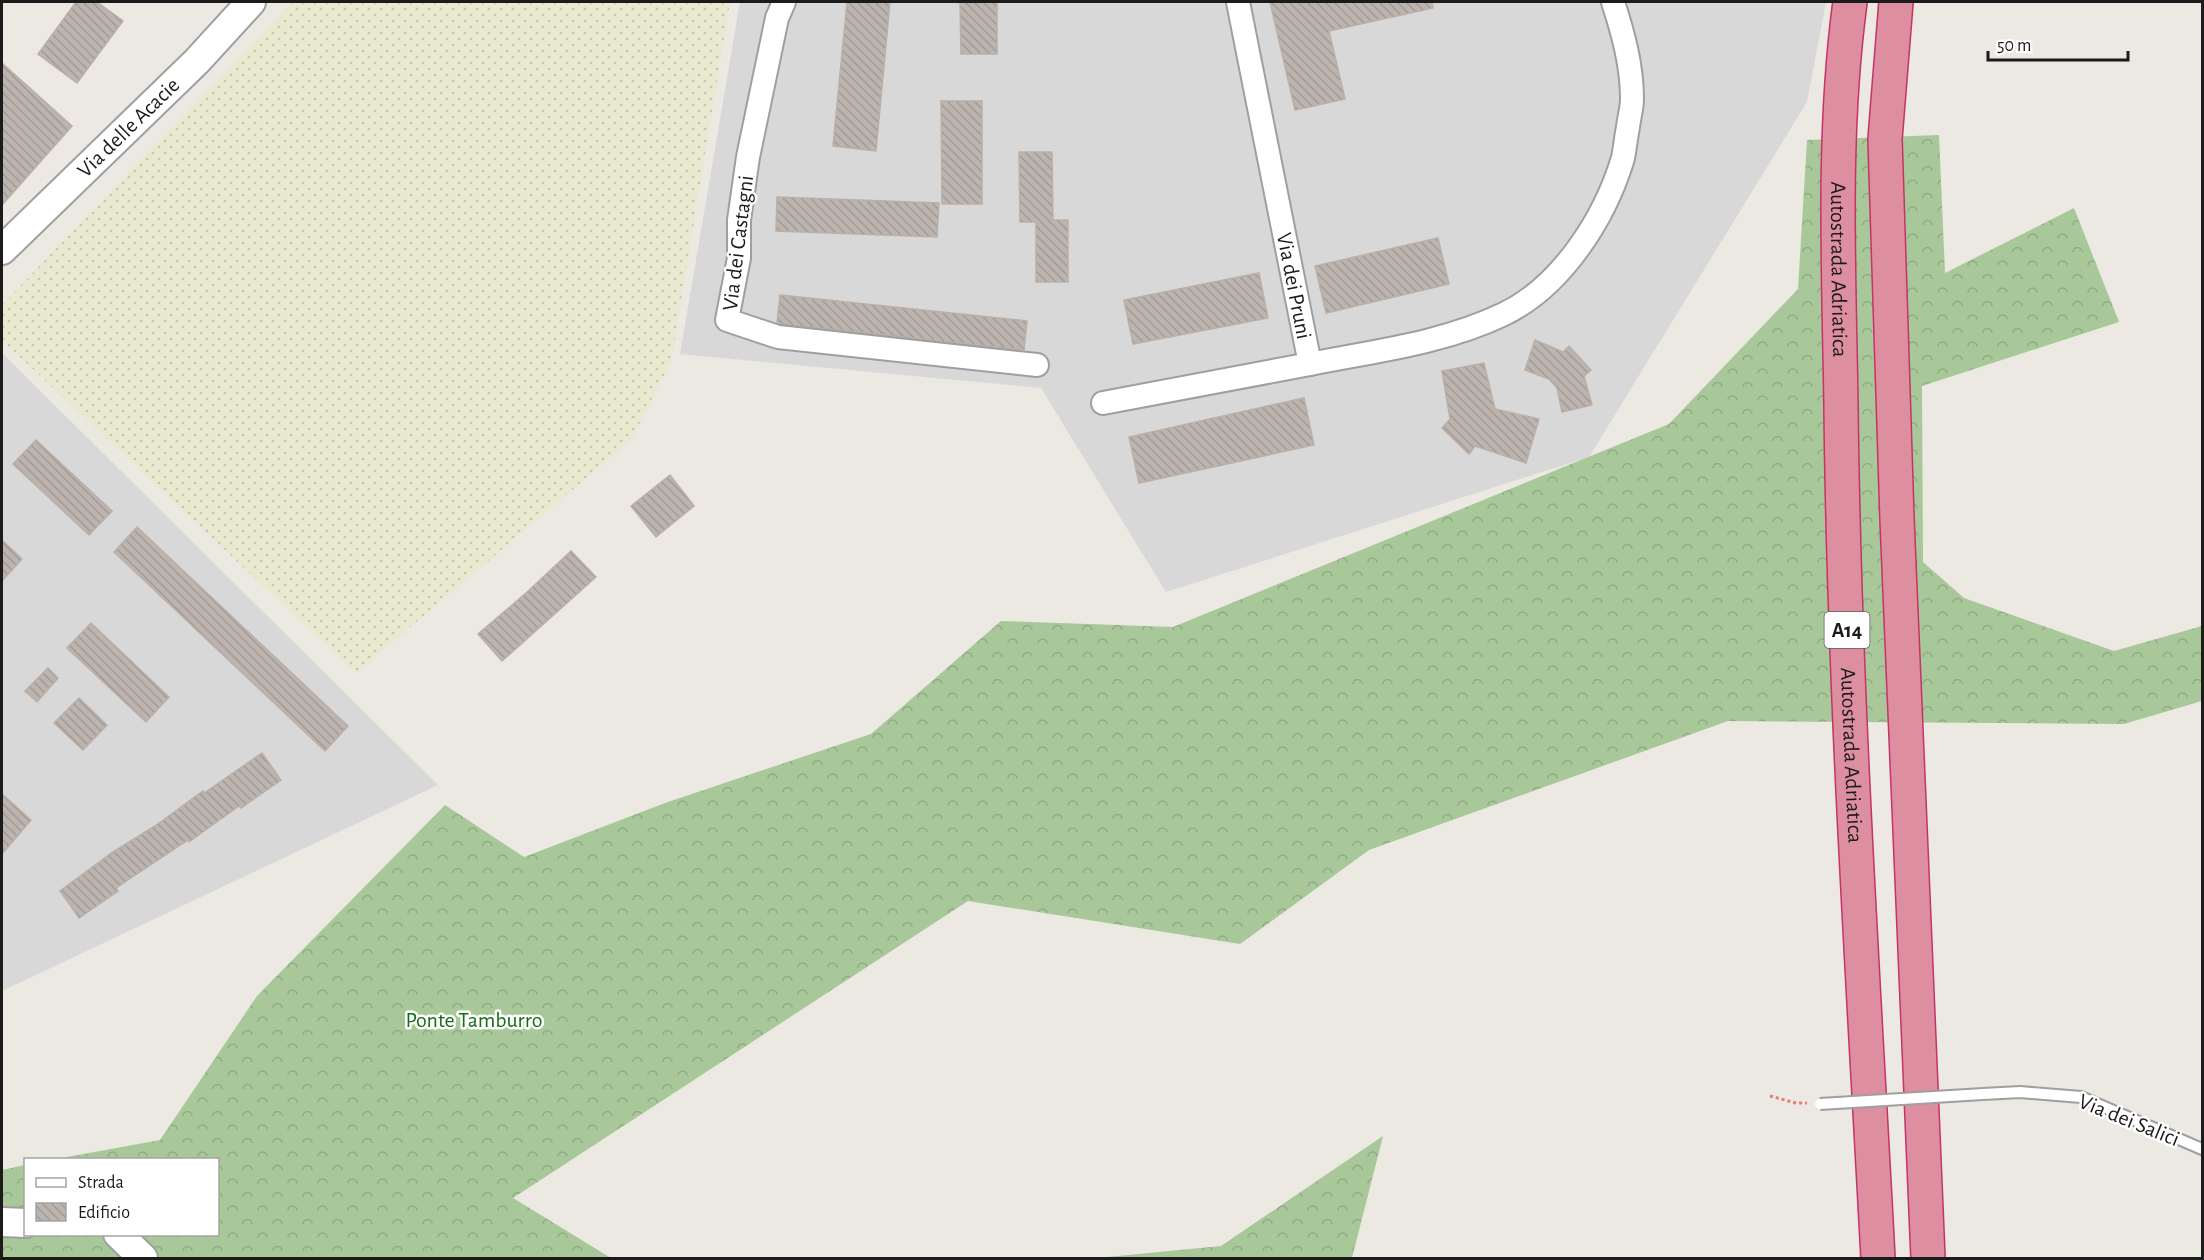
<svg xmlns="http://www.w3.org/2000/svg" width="2204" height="1260" font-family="'Alegreya Sans',sans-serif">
<defs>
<pattern id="farmland-dots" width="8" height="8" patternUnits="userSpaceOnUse" patternTransform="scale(1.5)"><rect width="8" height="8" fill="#e8e9ce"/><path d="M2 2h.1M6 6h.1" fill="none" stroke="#c6c7b0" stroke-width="1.8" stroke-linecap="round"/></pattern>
<pattern id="forest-crowns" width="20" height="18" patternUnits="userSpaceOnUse" patternTransform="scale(1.5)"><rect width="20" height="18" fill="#a8c89a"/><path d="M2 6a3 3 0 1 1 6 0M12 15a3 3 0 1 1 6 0" fill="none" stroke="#90ab84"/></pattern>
<pattern id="building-back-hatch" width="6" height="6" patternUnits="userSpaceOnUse" patternTransform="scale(1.5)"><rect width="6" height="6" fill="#bcb4af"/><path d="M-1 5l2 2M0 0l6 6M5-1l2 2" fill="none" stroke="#a19a96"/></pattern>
</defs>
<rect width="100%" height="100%" fill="#ece8e2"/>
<!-- residential -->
<g fill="#d9d8d8">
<path d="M740,2H1826L1807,102L1589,457L1166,592L1041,388L680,354Z"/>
<path d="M2,353L438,785L2,991Z"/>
</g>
<!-- farmland -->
<path fill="url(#farmland-dots)" d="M293,2H730L671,361L631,440L356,673L2,340V305Z"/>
<!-- forest -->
<g fill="url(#forest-crowns)">
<path d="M1939,135L1945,273L2074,208L2119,322L1922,386L1923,562L1964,598L2114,651L2202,626V701L2124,724L1728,721L1369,850L1240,944L968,901L513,1198L611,1258H2V1170L25,1165L26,1234H218V1160L56,1159L160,1140L257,996L445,805L524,857L665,803L871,734L1001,621L1173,627L1669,424L1798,289L1807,140Z"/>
<path d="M1383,1136L1352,1258H1097L1221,1246Z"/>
</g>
<!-- building -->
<g fill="url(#building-back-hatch)" stroke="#bcafa6" stroke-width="1.5">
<path d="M76,2H97L123,21L77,83L38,54Z"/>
<path d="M847,2H890L876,151L833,146Z"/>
<path d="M960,2H997V54H961Z"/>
<path d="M1270,2H1432L1433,8L1329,31L1345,99L1295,110Z"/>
<path d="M2,63L72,126L2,205Z"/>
<path d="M941,101H982V204H942Z"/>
<path d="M1019,152H1052L1053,220H1068V282H1036V222H1020Z"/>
<path d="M777,197L939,203L937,237L776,231Z"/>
<path d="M1438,238L1449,284L1326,313L1315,266Z"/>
<path d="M1259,273L1268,318L1133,344L1124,300Z"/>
<path d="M780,295L1027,321L1024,350L781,324L777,322Z"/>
<path d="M1535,340L1563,352L1569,346L1591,370L1584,376L1592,405L1562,412L1557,388L1549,379L1525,370Z"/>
<path d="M1484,363L1495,409L1539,419L1526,463L1475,446L1469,454L1442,428L1450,419L1442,371Z"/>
<path d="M1304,398L1314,445L1139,483L1129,437Z"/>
<path d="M36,440L112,511L89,535L13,464Z"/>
<path d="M670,475L694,506L656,537L631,506Z"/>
<path d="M137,527L348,726L325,751L114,552Z"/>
<path d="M2,540L22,559L2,581Z"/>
<path d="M571,551L596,577L502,661L478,634L526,593Z"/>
<path d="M91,623L169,697L146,722L67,648Z"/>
<path d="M48,668L58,678L37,702L25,691Z"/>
<path d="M79,698L107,725L83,750L54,723Z"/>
<path d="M262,753L281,780L241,808L239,806L189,842L188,840L116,888L118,891L79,918L60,891L114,851L155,826L203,791L204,793Z"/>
<path d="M2,794L31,820L2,854Z"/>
</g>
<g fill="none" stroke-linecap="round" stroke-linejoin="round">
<!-- service casing -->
<g stroke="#9f9f9f" stroke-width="14">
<path id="service" d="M1983,1094L2020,1092L2081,1097L2202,1149"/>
</g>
<!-- minor casing -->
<g stroke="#9f9f9f" stroke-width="26">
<g id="minor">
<path d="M784,2L777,18L748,157L739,220V258L727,320L778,337L1037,365"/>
<path d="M1310,364C1375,351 1444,343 1504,314C1562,286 1605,218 1623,158C1625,148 1626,137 1628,127C1629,118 1632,108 1632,99C1632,65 1623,33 1613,2"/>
<path d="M1103,403L1310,364L1238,2"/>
</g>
</g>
<!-- tertiary casing -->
<g stroke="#9f9f9f" stroke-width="32">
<g id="tertiary">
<path id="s1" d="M2,250L197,61L251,2"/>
<path d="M2,1222L26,1223"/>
<path d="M118,1234L143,1258"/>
</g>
</g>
<!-- motorway casing -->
<g stroke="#c53369" stroke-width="36">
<g id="motorway">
<path id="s2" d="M1850,2C1832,136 1839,271 1841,406C1844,690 1863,974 1878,1258"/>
<path d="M1896,2L1885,139L1897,519L1928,1258"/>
</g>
</g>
<!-- path -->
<path stroke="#ec7c72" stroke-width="3" stroke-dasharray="3 3" stroke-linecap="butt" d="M1770,1096L1796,1103H1807"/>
<!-- service -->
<use href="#service" stroke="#fff" stroke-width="10"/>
<!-- minor -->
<use href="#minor" stroke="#fff" stroke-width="22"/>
<!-- tertiary -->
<use href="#tertiary" stroke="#fff" stroke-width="28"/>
<!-- motorway -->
<use href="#motorway" stroke="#dd8fa0" stroke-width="33"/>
<!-- service-bridge casing -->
<g stroke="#9f9f9f" stroke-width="14" stroke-linecap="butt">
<path id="service-bridge" d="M1820,1104L1983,1094"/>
</g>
<!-- service-bridge -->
<use href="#service-bridge" stroke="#fff" stroke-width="10"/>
</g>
<g text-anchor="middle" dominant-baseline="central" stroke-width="5" stroke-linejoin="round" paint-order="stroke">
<!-- shield labels -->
<rect fill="#fff" stroke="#5f5f5f" stroke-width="1.5" x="1824.5" y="612" width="45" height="36" rx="4.5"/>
<g font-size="21" font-weight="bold" fill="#1b1b1b">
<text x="1847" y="630">A14</text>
</g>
<!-- street labels -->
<g font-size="22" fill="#1b1b1b" stroke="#fff">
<text stroke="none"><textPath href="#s1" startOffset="176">Via delle Acacie</textPath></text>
<text transform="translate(738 243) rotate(-83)">Via dei Castagni</text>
<text stroke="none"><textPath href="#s2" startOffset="268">Autostrada Adriatica</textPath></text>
<text transform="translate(1294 286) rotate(79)">Via dei Pruni</text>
<text stroke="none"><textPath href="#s2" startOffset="754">Autostrada Adriatica</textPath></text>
<text transform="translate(2129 1120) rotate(22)">Via dei Salici</text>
</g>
<!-- park labels -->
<g font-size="22" fill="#156e1a" stroke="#fff">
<text x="474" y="1020">Ponte Tamburro</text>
</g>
</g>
<!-- border -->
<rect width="2204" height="1260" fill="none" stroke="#1b1b1b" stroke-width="6"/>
<!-- legend -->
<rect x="24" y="1158" width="195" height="78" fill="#ffffff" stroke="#a4a4a4" stroke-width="1.5"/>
<rect x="36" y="1178" width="30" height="9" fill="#ffffff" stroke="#a4a4a4" stroke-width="1.5"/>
<text x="78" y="1188" font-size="18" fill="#1b1b1b">Strada</text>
<rect x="36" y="1203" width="30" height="18" fill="url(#building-back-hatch)" stroke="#a4a4a4" stroke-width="1.5"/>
<text x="78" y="1218" font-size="18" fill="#1b1b1b">Edificio</text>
<!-- scale -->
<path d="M1988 51v9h140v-9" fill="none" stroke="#1b1b1b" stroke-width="3"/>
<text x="1997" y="51" font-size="18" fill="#1b1b1b" stroke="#ffffff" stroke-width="4.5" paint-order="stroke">50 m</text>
</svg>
